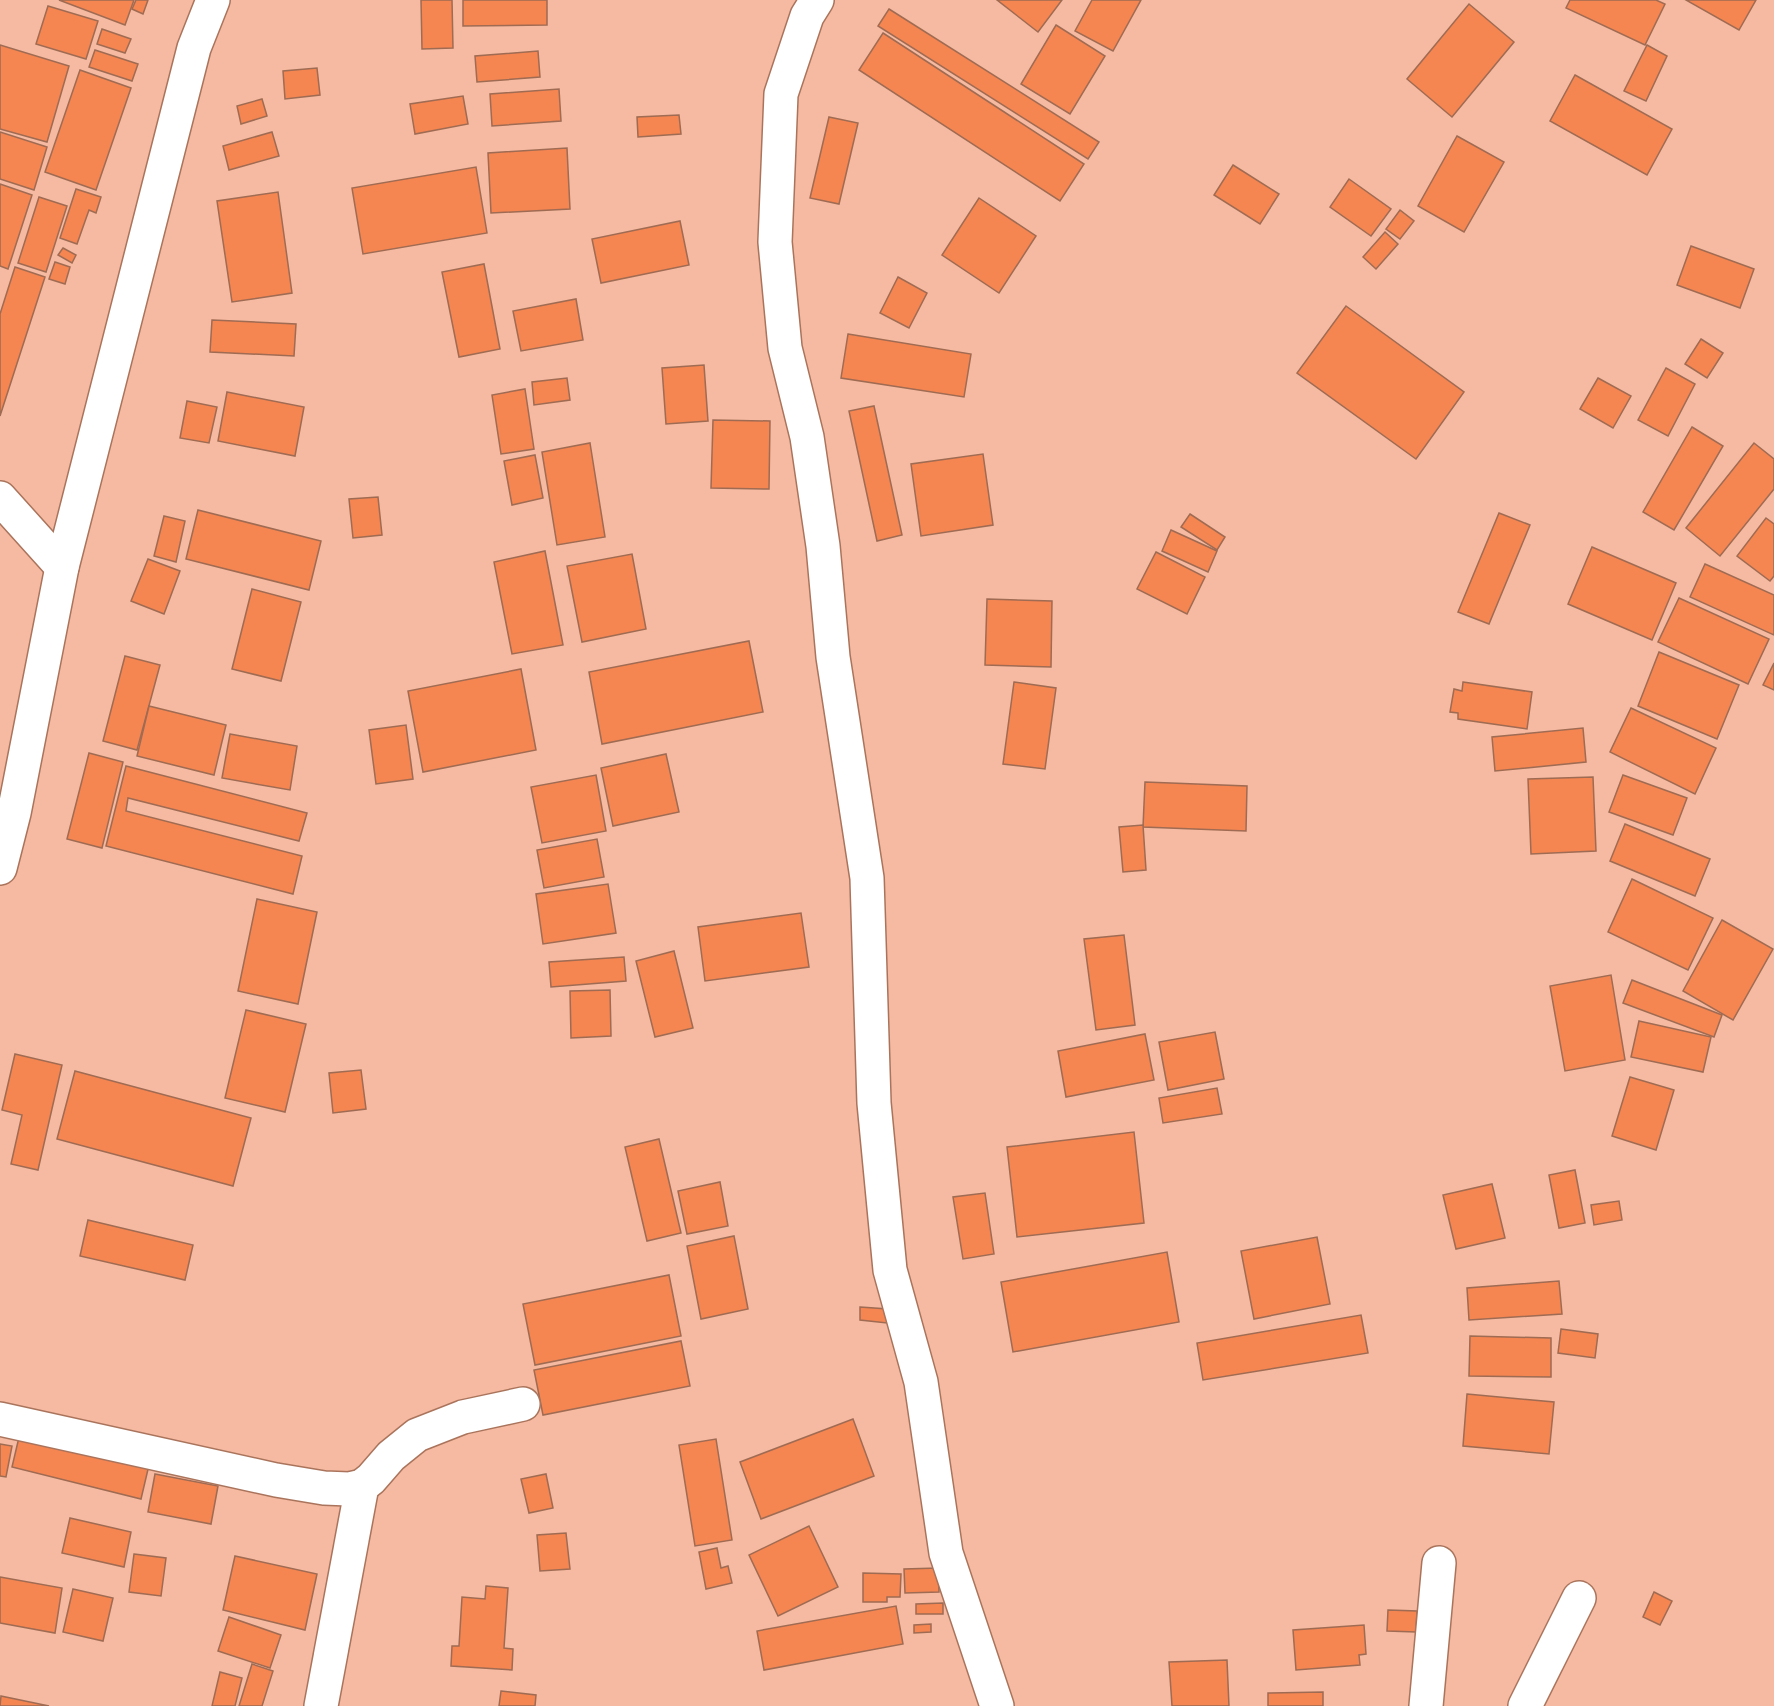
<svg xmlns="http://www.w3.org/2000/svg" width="1774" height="1706" viewBox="0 0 1774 1706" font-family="'Nunito Sans',sans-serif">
<rect width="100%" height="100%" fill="#f5baa1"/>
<!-- building -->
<g fill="#f58551" stroke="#9f6b53" stroke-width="1.5">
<polygon points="59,0 134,0 125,25"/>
<polygon points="136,0 148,0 143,14 132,9"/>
<polygon points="421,0 452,0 453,48 422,49"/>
<polygon points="463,0 547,0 547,25 463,26"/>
<polygon points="997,0 1062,0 1038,32"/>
<polygon points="1092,0 1141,0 1113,51 1075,31"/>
<polygon points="1570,0 1656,0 1665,4 1645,45 1566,8"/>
<polygon points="1686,0 1756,0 1739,30"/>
<polygon points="1469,4 1514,42 1452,117 1407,79"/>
<polygon points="48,6 98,21 86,59 36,44"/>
<polygon points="889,9 1099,142 1088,159 878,26"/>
<polygon points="1056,25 1105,56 1070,114 1021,84"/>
<polygon points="102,29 131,39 125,53 97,44"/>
<polygon points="883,33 1084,164 1060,201 859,70"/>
<polygon points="0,45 69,66 47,142 0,129"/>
<polygon points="1647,45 1667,56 1646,101 1624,91"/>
<polygon points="95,50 138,64 132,81 89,67"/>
<polygon points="538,51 540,77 477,82 475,56"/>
<polygon points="317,68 320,95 285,99 283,71"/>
<polygon points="80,70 131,88 96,190 45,172"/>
<polygon points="1575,75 1672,129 1647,175 1550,121"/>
<polygon points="559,89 561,121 492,126 490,94"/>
<polygon points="463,96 468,124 415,134 410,104"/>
<polygon points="262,99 267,116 241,124 237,106"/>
<polygon points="679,115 681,134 638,137 637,117"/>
<polygon points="829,117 858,123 839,204 810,198"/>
<polygon points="0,132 47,147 34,190 0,179"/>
<polygon points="272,132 279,156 229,170 223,146"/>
<polygon points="1457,136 1504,162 1464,232 1418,206"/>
<polygon points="567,148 570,209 491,213 488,153"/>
<polygon points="1233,165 1279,194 1260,224 1214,195"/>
<polygon points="476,167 487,233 363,254 352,188"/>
<polygon points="1349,179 1391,209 1371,236 1330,207"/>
<polygon points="0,184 32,195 8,269 0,266"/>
<polygon points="76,189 101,197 96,213 89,210 77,244 60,238"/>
<polygon points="278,192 292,293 232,302 217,201"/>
<polygon points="39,197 67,206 46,272 18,263"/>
<polygon points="979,198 1036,236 999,293 942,255"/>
<polygon points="1400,210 1414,221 1400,239 1386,229"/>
<polygon points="680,221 689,265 601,283 592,239"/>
<polygon points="1385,232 1398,244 1376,269 1363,257"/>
<polygon points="1691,246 1754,269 1740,308 1677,285"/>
<polygon points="63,248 76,255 72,263 58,255"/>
<polygon points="55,262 70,267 65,284 49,279"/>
<polygon points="484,264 500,349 459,357 442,272"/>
<polygon points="15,267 45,277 0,416 0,314"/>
<polygon points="898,277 927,293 909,328 880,313"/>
<polygon points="576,299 583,340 521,351 513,311"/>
<polygon points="1346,306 1464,392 1416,459 1297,373"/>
<polygon points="212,320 296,324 294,356 210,352"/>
<polygon points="848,334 971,354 964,397 841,378"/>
<polygon points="1701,339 1723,353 1707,378 1685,364"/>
<polygon points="704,365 708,421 666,424 662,368"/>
<polygon points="1666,368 1695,384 1668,436 1638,420"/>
<polygon points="567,378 570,400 534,405 532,382"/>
<polygon points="1598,378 1631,396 1613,428 1580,409"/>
<polygon points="525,389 534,449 501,454 492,395"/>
<polygon points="227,392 304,407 295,456 218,441"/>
<polygon points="187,401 217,407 209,443 180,438"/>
<polygon points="874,406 902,535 877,541 849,411"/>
<polygon points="713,420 770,421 769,489 711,488"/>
<polygon points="1692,427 1723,446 1674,530 1643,512"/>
<polygon points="590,443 605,537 557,545 542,452"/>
<polygon points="1754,443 1774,459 1774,489 1720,556 1686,528"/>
<polygon points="983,454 993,525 921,536 911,464"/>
<polygon points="535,455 543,498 512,505 504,461"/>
<polygon points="378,497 382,535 353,538 349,499"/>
<polygon points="198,510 321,541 309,590 186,559"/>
<polygon points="1499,513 1530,525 1489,624 1458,612"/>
<polygon points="1190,514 1225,537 1217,550 1181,527"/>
<polygon points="164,516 185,521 176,562 154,556"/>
<polygon points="1766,518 1774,524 1774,576 1770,581 1737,556"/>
<polygon points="1171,530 1217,551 1208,572 1162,551"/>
<polygon points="1592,547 1676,583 1652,640 1568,604"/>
<polygon points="545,551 563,645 512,654 494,562"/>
<polygon points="1156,552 1205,577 1187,614 1137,589"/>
<polygon points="632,554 646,629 582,642 567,566"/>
<polygon points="148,559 180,571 164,614 131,601"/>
<polygon points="1705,564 1774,595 1774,635 1690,597"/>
<polygon points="252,589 301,602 281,681 232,669"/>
<polygon points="1679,598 1769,639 1748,684 1658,642"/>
<polygon points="987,599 1052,601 1051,667 985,665"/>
<polygon points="749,641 763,712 602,744 589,672"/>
<polygon points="1659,652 1739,685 1717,739 1638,706"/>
<polygon points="125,656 160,665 137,750 103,741"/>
<polygon points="1774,663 1774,690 1763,685"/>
<polygon points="521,669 536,750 423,772 408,691"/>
<polygon points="1014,682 1056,688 1045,769 1003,764"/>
<polygon points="1463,682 1532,692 1527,729 1458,719 1458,713 1450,712 1454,689 1462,691"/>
<polygon points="149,706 226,725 214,775 137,756"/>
<polygon points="1631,708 1716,748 1695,794 1610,752"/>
<polygon points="406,725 413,779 376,784 369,730"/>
<polygon points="1583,728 1586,762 1495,771 1492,737"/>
<polygon points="230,734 297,746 290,790 222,778"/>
<polygon points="89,753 123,762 102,848 67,839"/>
<polygon points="666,754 679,812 613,826 601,768"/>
<polygon points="126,766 307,813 299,841 128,798 126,811 302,856 293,894 106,846"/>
<polygon points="596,775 606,831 542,843 531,787"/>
<polygon points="1623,775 1687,798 1673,835 1609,812"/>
<polygon points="1593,777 1596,851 1531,854 1528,779"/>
<polygon points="1145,782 1247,786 1246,831 1143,827"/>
<polygon points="1625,824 1710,859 1695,896 1610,861"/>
<polygon points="1143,825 1146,870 1123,872 1119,827"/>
<polygon points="597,839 604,877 544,888 537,850"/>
<polygon points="1632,879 1713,918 1688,970 1608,932"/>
<polygon points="608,884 616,933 543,944 536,894"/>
<polygon points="257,899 317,912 298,1004 238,991"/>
<polygon points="801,913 809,967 705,981 698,927"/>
<polygon points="1722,920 1773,949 1733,1020 1683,991"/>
<polygon points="1124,935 1135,1025 1096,1030 1084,939"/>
<polygon points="674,951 693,1028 655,1037 636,961"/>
<polygon points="624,957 626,981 551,987 549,962"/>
<polygon points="1611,975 1625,1060 1565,1071 1550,986"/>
<polygon points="1632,980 1722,1015 1714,1037 1623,1003"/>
<polygon points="610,990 611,1036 571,1038 570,991"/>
<polygon points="246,1010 306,1024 285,1112 225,1098"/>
<polygon points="1639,1021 1711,1037 1703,1072 1631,1057"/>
<polygon points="1215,1032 1224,1079 1168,1090 1159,1042"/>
<polygon points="1145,1034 1154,1080 1066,1097 1058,1051"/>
<polygon points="15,1054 62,1065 38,1170 11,1164 22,1115 2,1110"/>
<polygon points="361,1070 366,1109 333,1113 329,1073"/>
<polygon points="75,1071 251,1118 233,1186 57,1139"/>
<polygon points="1630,1077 1674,1090 1656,1150 1612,1136"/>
<polygon points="1217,1088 1222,1114 1163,1123 1159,1098"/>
<polygon points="1134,1132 1144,1223 1017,1237 1007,1147"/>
<polygon points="659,1139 681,1233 647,1241 625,1147"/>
<polygon points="1575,1170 1585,1223 1559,1228 1549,1175"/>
<polygon points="720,1182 728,1226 687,1234 678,1191"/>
<polygon points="1492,1184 1505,1238 1456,1249 1443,1195"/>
<polygon points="985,1193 994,1254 963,1259 953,1197"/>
<polygon points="1619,1201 1622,1220 1594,1225 1591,1205"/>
<polygon points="88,1220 193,1245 185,1280 80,1256"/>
<polygon points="734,1236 748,1309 701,1319 687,1246"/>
<polygon points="1317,1237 1330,1304 1254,1319 1241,1251"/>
<polygon points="1167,1252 1179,1322 1013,1352 1001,1282"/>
<polygon points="669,1275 681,1336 535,1365 523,1304"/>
<polygon points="1559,1281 1562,1314 1469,1320 1467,1288"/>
<polygon points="860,1307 888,1309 887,1323 860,1320"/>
<polygon points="1361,1315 1368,1353 1203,1380 1197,1343"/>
<polygon points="1561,1329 1598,1334 1595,1358 1558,1353"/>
<polygon points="1470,1336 1551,1338 1551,1377 1469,1376"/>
<polygon points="681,1341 690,1386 543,1415 534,1370"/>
<polygon points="1467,1394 1554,1402 1549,1454 1463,1446"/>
<polygon points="853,1419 874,1476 761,1519 740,1462"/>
<polygon points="20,1433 149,1465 141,1499 12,1467"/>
<polygon points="716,1439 732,1540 695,1546 679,1445"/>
<polygon points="0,1444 12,1446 6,1477 0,1476"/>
<polygon points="155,1474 218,1486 211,1524 148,1512"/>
<polygon points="546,1474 553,1508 529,1513 521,1479"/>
<polygon points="70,1518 131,1532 124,1567 62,1553"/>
<polygon points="809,1526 838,1587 778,1616 749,1555"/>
<polygon points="566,1533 570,1569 540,1571 537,1535"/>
<polygon points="717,1548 721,1568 728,1566 732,1583 706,1589 699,1552"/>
<polygon points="134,1554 166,1558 161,1596 129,1592"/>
<polygon points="235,1556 317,1574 305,1630 223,1610"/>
<polygon points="938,1568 939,1592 905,1593 904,1569"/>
<polygon points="863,1573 901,1574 900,1597 887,1597 887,1602 863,1602"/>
<polygon points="0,1577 62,1588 55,1633 0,1623"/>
<polygon points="486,1586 508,1588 504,1648 513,1649 512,1670 451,1666 452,1646 459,1646 462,1597 485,1599"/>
<polygon points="73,1589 113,1598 103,1641 63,1632"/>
<polygon points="1654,1592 1672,1601 1660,1625 1643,1617"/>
<polygon points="943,1603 943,1614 916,1614 916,1604"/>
<polygon points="896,1606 903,1644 764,1670 757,1631"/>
<polygon points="1388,1610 1417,1611 1416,1632 1387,1631"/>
<polygon points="229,1617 281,1635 270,1668 218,1651"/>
<polygon points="931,1624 931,1632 914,1633 914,1625"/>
<polygon points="1364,1625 1366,1654 1359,1655 1360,1665 1296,1670 1293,1630"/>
<polygon points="1227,1660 1229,1706 1172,1706 1169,1662"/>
<polygon points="252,1664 273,1671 262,1706 239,1706"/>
<polygon points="220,1672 242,1678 235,1706 212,1706"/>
<polygon points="501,1691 536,1695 535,1706 499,1706"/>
<polygon points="1323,1692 1323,1706 1268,1706 1268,1693"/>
<polygon points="1,1696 49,1706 0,1706"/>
</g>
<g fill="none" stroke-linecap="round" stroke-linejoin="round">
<!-- minor casing -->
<g stroke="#aa745c" stroke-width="36">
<g id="minor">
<polyline points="817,0 807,16 781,94 775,242 785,348 807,437 823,546 833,657 867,878 874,1103 890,1270 921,1382 946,1553 997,1706"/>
<polyline points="0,498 62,567"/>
<polyline points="0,868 14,813 62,567 194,48 213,0"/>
<polyline points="0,1419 276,1480 324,1488 349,1489 362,1486 371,1479 391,1456 417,1435 463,1417 523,1404"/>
<polyline points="321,1706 362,1486"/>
<polyline points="1426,1706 1439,1563"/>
<polyline points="1525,1706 1579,1598"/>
</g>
</g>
<!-- minor -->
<use href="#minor" stroke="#fff" stroke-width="33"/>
</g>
</svg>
